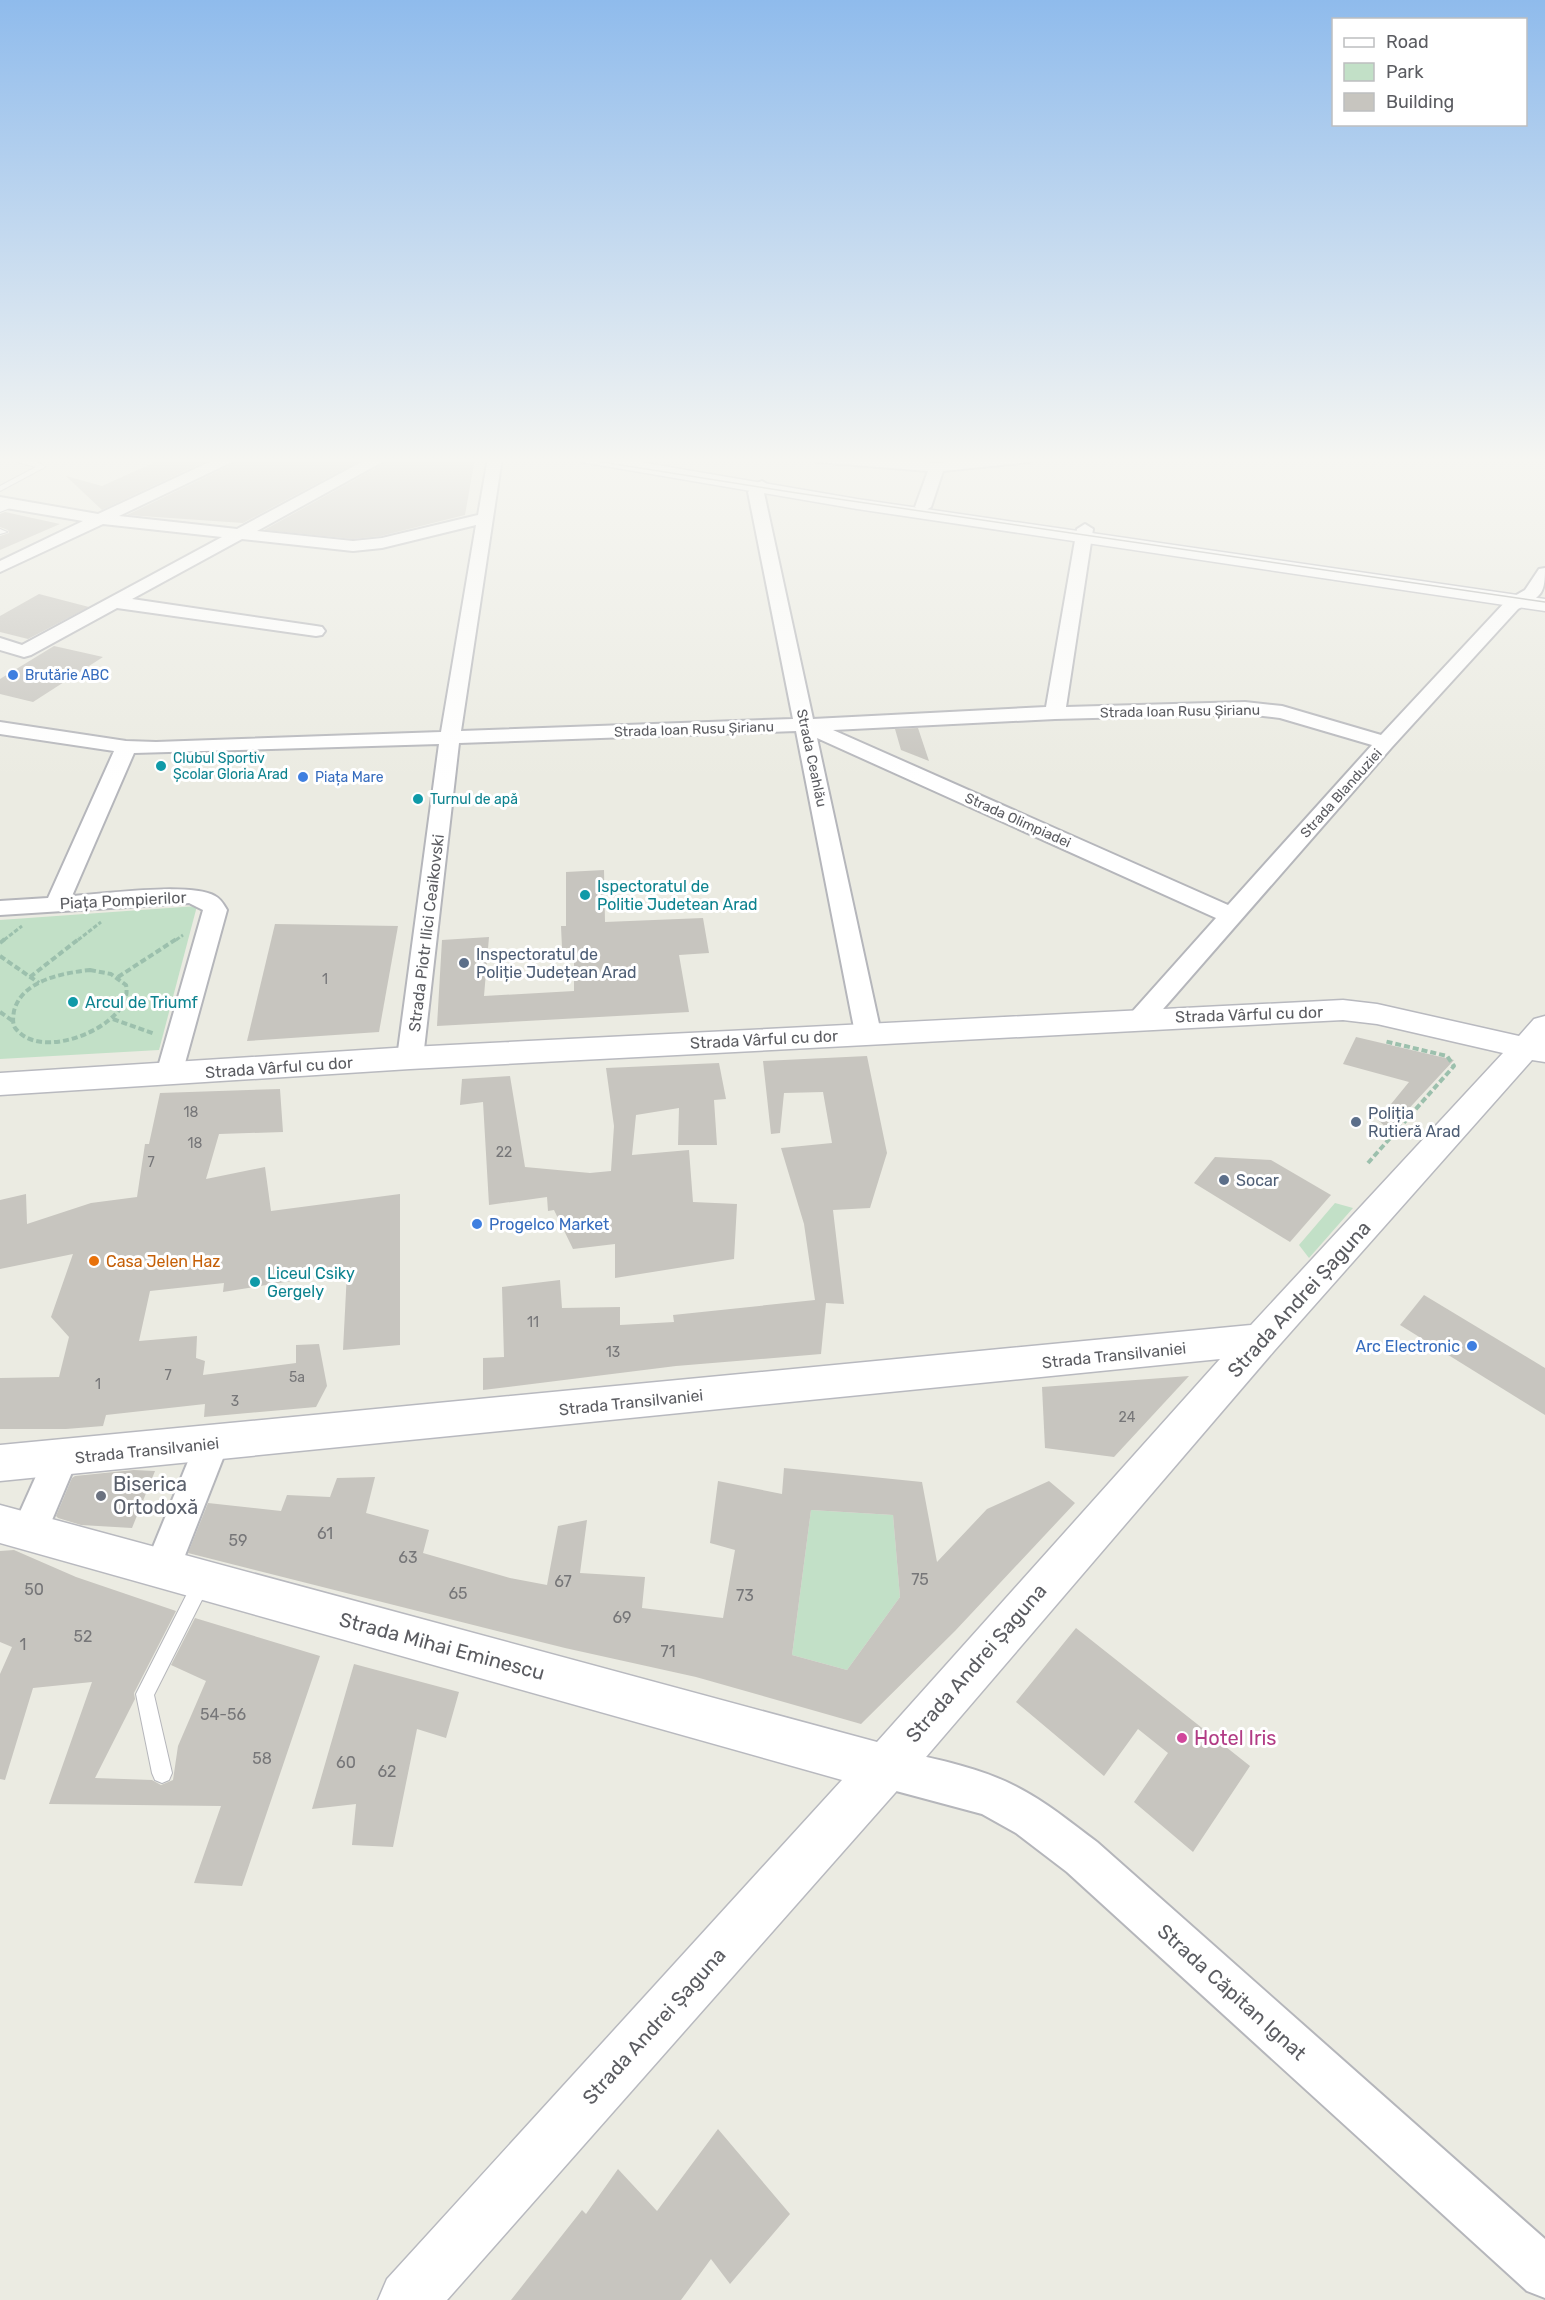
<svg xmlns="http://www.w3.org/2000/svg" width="1545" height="2300" viewBox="0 0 1545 2300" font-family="Rubik,sans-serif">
<rect width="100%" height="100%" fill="#ebebe2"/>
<!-- green -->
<g fill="#c2e0c7">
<polygon points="197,906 159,1050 0,1059 0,920"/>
<polygon points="1335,1203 1353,1208 1309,1258 1299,1245"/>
<polygon points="811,1510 893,1515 900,1597 847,1670 792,1655"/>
</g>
<!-- building -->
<g fill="#c7c5bf" fill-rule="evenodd">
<polygon points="164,458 192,458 206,461 102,510 66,476 102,486"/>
<polygon points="238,458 365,458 243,523 127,515 235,463"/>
<polygon points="388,458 475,458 465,515 381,536 353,539 264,530 385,463"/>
<polygon points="5,512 60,524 0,550 0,536 9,533 8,530 0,527 0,514"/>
<polygon points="39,594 89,607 28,639 0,632 0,616"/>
<polygon points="54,646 103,657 33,702 0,694 0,679"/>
<polygon points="918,728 929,761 901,750 895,729"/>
<polygon points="604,870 605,922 703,918 709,953 679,955 689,1012 437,1026 442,940 489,937 484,996 574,991 574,948 562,948 561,926 566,926 566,872"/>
<polygon points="275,924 398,926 379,1032 247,1041"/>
<polygon points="1356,1037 1454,1060 1389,1130 1378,1120 1409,1082 1343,1064"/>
<polygon points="867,1056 887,1153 870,1208 833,1210 844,1304 826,1303 821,1354 676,1366 483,1390 483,1358 504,1357 502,1287 560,1280 562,1308 620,1307 620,1325 674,1322 673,1315 815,1300 804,1224 781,1148 832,1143 823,1092 784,1093 780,1133 771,1134 763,1061"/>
<polygon points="719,1063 726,1099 714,1100 717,1145 678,1145 679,1108 636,1115 632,1155 689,1150 693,1202 737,1204 734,1259 615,1278 615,1244 573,1249 554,1210 548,1211 547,1197 489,1205 483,1102 460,1105 462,1079 510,1076 525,1167 590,1173 611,1171 614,1126 606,1068"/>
<polygon points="280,1089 283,1132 219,1134 206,1179 265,1167 271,1211 400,1194 400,1345 343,1350 347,1272 223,1292 224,1283 150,1291 139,1341 197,1336 196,1358 205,1361 203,1375 296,1363 296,1345 319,1344 327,1386 316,1407 204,1417 205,1404 106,1415 103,1426 66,1429 0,1429 0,1378 59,1377 69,1337 51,1317 73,1254 0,1269 0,1200 26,1194 27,1224 91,1203 137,1197 145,1144 149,1144 160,1093"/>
<polygon points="1215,1157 1271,1160 1331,1195 1290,1242 1194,1183"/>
<polygon points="1424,1295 1545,1368 1545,1415 1400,1325"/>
<polygon points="1189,1376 1114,1457 1045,1448 1042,1387"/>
<path d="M784 1468 922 1482 937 1562 987 1509 1049 1481 1075 1503 955 1631 861 1724 696 1677 565 1648 188 1553 208 1503 281 1511 287 1495 330 1497 337 1478 375 1477 366 1513 429 1530 423 1553 510 1578 547 1585 558 1526 587 1520 580 1573 645 1577 642 1608 723 1618 735 1550 710 1543 718 1481 782 1494ZM811 1510 893 1515 900 1597 847 1670 792 1655Z"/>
<polygon points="134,1470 155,1471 132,1528 81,1525 58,1518 56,1516 72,1478 75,1476"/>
<polygon points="14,1550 76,1577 176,1611 134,1693 135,1699 95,1778 152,1780 161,1785 173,1780 178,1746 206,1681 171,1665 195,1618 320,1656 242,1886 194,1883 221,1806 49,1804 92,1682 33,1688 5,1780 0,1779 0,1674 12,1647 0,1642 0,1551"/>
<polygon points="1076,1628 1250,1766 1193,1852 1134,1802 1168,1753 1138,1729 1104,1776 1016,1702"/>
<polygon points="354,1664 459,1692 446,1738 417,1729 393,1847 352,1845 356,1804 312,1809"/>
<polygon points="718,2129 790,2214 730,2284 711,2259 681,2300 511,2300 582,2210 586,2214 618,2169 657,2211"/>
</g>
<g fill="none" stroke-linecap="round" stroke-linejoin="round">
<!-- lane casing -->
<g stroke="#b5b6bb" stroke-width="2">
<g id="lane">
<polygon points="2,458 36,461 45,467 0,491 0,486 36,467"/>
<polygon points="12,502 16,504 15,506 0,512 0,507"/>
<polygon points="0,529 7,532 0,534"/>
<polygon points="202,1574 208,1576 211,1582 154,1695 172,1773 169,1780 162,1783 155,1780 152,1773 136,1694 196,1576"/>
</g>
</g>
<!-- street casing -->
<g stroke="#b5b6bb" stroke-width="4">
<g id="street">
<path d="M218 458H236L234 461 119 516 237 529 369 458H386L384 461 257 531 353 541 382 538 478 515 488 458H502L461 731 793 719 748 492 757 483 762 481 770 486 764 493 813 719 1046 707 1077 529 1085 524 1093 529 1066 707 1245 702 1282 706 1381 735 1506 601 1525 590 1539 569 1545 568C1545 595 1541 596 1518 609L1392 747 1150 1024 1141 1027 1132 1024 1128 1018 1132 1012 1216 918 817 738 881 1033 877 1039 868 1042 859 1039 855 1033 796 731 459 743 423 1058 419 1064 410 1067 401 1064 397 1058 439 744 134 753 72 896C104 894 191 882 215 896 221 899 224 905 227 910L182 1074 179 1081 169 1083 159 1081 156 1074 203 910 189 903 0 915V901L48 898 114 751 0 734V722L126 741 156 742 441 732 476 525 382 548 353 551 242 539 132 599 316 626 322 627 325 631 322 635 316 636 117 608 31 655 24 657 0 650V638L22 645 222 537 103 524 0 572V561L83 521 0 507V497L98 514ZM1245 714 1280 718 1372 745 1228 905 833 730 1055 719Z"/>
<polygon points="810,458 873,458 937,463 987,458 1037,458 1030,462 943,471 931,507 923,512 915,507 928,471 817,462"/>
<polygon points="212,1428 224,1432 229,1443 175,1581 162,1586 149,1581 144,1569 200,1432"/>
<polygon points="61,1443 73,1447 78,1458 42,1544 29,1549 16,1544 11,1532 49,1447"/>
<path d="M885 1748C929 1758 973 1765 1013 1785 1044 1800 1070 1822 1097 1842L1545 2239V2298L1527 2291 1067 1872 1016 1833 982 1814 885 1788 871 1782 865 1768 871 1754Z"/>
</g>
</g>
<!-- secondary casing -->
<g stroke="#b8b9bf" stroke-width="3">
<g id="secondary">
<polygon points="578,458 616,458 857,499 1545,599 1545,611 857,509 587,463 581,462"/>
<polygon points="1343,1000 1377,1004 1519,1036 1534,1019 1545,1016 1545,1062 1532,1060 1274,1351 902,1785 447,2300 378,2300 387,2279 842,1780 0,1543 0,1505 877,1742 1220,1359 0,1481 0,1445 1251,1325 1503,1053 1377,1024 1343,1020 410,1069 0,1095 0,1073 410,1047"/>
</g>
</g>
<!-- path-far1 -->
<g stroke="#9cc0ad" stroke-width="3" stroke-dasharray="4.5 2" stroke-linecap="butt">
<polyline points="4,940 22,926"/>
<polyline points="78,940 101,922"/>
<polyline points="176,940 183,935"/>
</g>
<!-- path -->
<g stroke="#9cc0ad" stroke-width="4" stroke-dasharray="6 3" stroke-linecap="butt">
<polyline points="0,943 6,938"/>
<polyline points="0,956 39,983"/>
<path d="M90 970 111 974 126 985C129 1000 120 1011 109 1020 88 1038 37 1055 16 1029 12 1025 13 1017 14 1011 22 980 63 973 90 970Z"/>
<polyline points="30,977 80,938"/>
<polyline points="118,977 178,938"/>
<polyline points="0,1012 14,1022"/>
<polyline points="113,1019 155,1034"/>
<polyline points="1368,1163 1454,1066 1447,1056 1384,1041"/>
</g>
<!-- lane -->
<use href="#lane" fill="#fff" fill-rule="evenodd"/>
<!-- street -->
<use href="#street" fill="#fff" fill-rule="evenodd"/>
<!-- secondary -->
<use href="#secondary" fill="#fff" fill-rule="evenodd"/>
<!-- tram -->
<polyline stroke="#b2b3b3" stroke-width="1.5" points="577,458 797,493 1545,602"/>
</g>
<!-- sky -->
<linearGradient id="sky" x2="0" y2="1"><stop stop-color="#8fbbec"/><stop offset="0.59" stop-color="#f6f6f2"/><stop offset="1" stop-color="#f6f6f2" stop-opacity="0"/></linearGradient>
<rect width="1545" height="780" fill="url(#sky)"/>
<!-- markers -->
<g fill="#3f7fe0" stroke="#fff" stroke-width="2">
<circle cx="13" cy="675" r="6"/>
<circle cx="303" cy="777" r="6"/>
<circle cx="477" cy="1224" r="6"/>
<circle cx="1472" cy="1346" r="6"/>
</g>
<g fill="#0f9aa8" stroke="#fff" stroke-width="2">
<circle cx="161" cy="766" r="6"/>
<circle cx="418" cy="799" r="6"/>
<circle cx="585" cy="895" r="6"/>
<circle cx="73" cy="1002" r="6"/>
<circle cx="255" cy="1282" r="6"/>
</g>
<g fill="#5c6f8a" stroke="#fff" stroke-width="2">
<circle cx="464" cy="963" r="6"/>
<circle cx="1356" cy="1122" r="6"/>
<circle cx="1224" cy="1180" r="6"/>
</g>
<circle fill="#e8710a" stroke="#fff" stroke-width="2" cx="94" cy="1261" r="6"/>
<circle fill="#6b7280" stroke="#fff" stroke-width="2" cx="101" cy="1496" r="6"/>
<circle fill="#d1479c" stroke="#fff" stroke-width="2" cx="1182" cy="1738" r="6"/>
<g text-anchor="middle" stroke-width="6" stroke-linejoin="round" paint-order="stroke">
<!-- far-shop labels -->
<g font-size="14" fill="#366cbe" stroke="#fff" text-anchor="start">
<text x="25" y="680">Brutărie ABC</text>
<text x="315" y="782">Piața Mare</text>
</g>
<!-- far-street labels -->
<g font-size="14" fill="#5b5c61" stroke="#fff">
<text transform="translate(1180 711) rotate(-1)" y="5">Strada Ioan Rusu Șirianu</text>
<text transform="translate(694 729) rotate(-2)" y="5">Strada Ioan Rusu Șirianu</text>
<text transform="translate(812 758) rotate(78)" y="5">Strada Ceahlău</text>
<text transform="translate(1341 793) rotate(-48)" y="5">Strada Blanduziei</text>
<text transform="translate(1018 820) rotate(24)" y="5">Strada Olimpiadei</text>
</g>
<!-- far-culture labels -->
<g font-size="14" fill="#0d838f" stroke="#fff" text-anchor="start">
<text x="173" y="763">Clubul Sportiv<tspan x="173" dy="16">Școlar Gloria Arad</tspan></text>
<text x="430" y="804">Turnul de apă</text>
</g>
<!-- number labels -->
<g font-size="14" fill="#767678">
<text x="325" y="984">1</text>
<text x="191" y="1117">18</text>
<text x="195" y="1148">18</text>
<text x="504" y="1157">22</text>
<text x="151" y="1167">7</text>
<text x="533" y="1327">11</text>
<text x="613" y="1357">13</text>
<text x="168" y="1380">7</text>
<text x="297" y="1382">5a</text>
<text x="98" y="1389">1</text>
<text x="235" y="1406">3</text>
<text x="1127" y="1422">24</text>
</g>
<!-- culture labels -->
<g font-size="16" fill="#0d838f" stroke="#fff" text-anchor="start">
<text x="597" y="892">Ispectoratul de<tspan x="597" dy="18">Politie Judetean Arad</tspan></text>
<text x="85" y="1008">Arcul de Triumf</text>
<text x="267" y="1279">Liceul Csiky<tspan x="267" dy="18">Gergely</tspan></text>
</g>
<!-- street labels -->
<g font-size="16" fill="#5b5c61" stroke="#fff">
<text transform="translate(123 900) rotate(-3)" y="6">Piața Pompierilor</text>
<text transform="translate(426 933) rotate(-83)" y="6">Strada Piotr Ilici Ceaikovski</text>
<text transform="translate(1249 1014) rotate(-2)" y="6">Strada Vârful cu dor</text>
<text transform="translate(764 1039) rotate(-3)" y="6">Strada Vârful cu dor</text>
<text transform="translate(279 1067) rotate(-4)" y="6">Strada Vârful cu dor</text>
<text transform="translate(1114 1355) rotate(-6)" y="6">Strada Transilvaniei</text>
<text transform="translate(631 1402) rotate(-6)" y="6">Strada Transilvaniei</text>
<text transform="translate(147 1450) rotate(-6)" y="6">Strada Transilvaniei</text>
</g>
<!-- service labels -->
<g font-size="16" fill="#4e5e75" stroke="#fff" text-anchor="start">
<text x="476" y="960">Inspectoratul de<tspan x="476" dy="18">Poliție Județean Arad</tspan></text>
<text x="1368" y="1119">Poliția<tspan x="1368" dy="18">Rutieră Arad</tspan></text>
<text x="1236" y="1186">Socar</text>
</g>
<!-- shop labels -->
<g font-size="16" fill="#366cbe" stroke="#fff" text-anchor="start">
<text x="489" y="1230">Progelco Market</text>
<text x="1460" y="1352" text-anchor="end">Arc Electronic</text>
</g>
<!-- food labels -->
<g font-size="16" fill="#c56008" stroke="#fff" text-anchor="start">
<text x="106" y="1267">Casa Jelen Haz</text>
</g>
<!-- near-number labels -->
<g font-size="16" fill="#767678">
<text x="325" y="1539">61</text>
<text x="238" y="1546">59</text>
<text x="408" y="1563">63</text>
<text x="920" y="1585">75</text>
<text x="563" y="1587">67</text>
<text x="34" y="1595">50</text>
<text x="458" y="1599">65</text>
<text x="745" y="1601">73</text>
<text x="622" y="1623">69</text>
<text x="83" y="1642">52</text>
<text x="23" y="1650">1</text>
<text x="668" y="1657">71</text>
<text x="223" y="1720">54-56</text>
<text x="262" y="1764">58</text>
<text x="346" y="1768">60</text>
<text x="387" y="1777">62</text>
</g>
<!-- near-street labels -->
<g font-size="20" fill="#5b5c61" stroke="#fff">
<text transform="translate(1299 1299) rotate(-48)" y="7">Strada Andrei Șaguna</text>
<text transform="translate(442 1646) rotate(15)" y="7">Strada Mihai Eminescu</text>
<text transform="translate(976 1663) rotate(-49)" y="7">Strada Andrei Șaguna</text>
<text transform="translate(1232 1992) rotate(42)" y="7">Strada Căpitan Ignat</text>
<text transform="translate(654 2026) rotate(-48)" y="7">Strada Andrei Șaguna</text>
</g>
<!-- near-worship labels -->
<g font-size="20" fill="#5b616d" stroke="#fff" text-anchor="start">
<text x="113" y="1491">Biserica<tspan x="113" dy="23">Ortodoxă</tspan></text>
</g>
<!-- near-hotel labels -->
<g font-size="20" fill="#b23c85" stroke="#fff" text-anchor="start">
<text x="1194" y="1745">Hotel Iris</text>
</g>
</g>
<!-- legend -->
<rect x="1332" y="18" width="195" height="108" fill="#ffffff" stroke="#bdbec0" stroke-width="1.5"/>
<rect x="1344" y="38" width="30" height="9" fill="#ffffff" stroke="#bdbec0" stroke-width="1.5"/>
<text x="1386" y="48" font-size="18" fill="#5b5c61">Road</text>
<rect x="1344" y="63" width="30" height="18" fill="#c2e0c7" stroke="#bdbec0" stroke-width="1.5"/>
<text x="1386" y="78" font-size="18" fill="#5b5c61">Park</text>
<rect x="1344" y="93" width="30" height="18" fill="#c7c5bf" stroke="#bdbec0" stroke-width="1.5"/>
<text x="1386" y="108" font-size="18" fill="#5b5c61">Building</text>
</svg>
